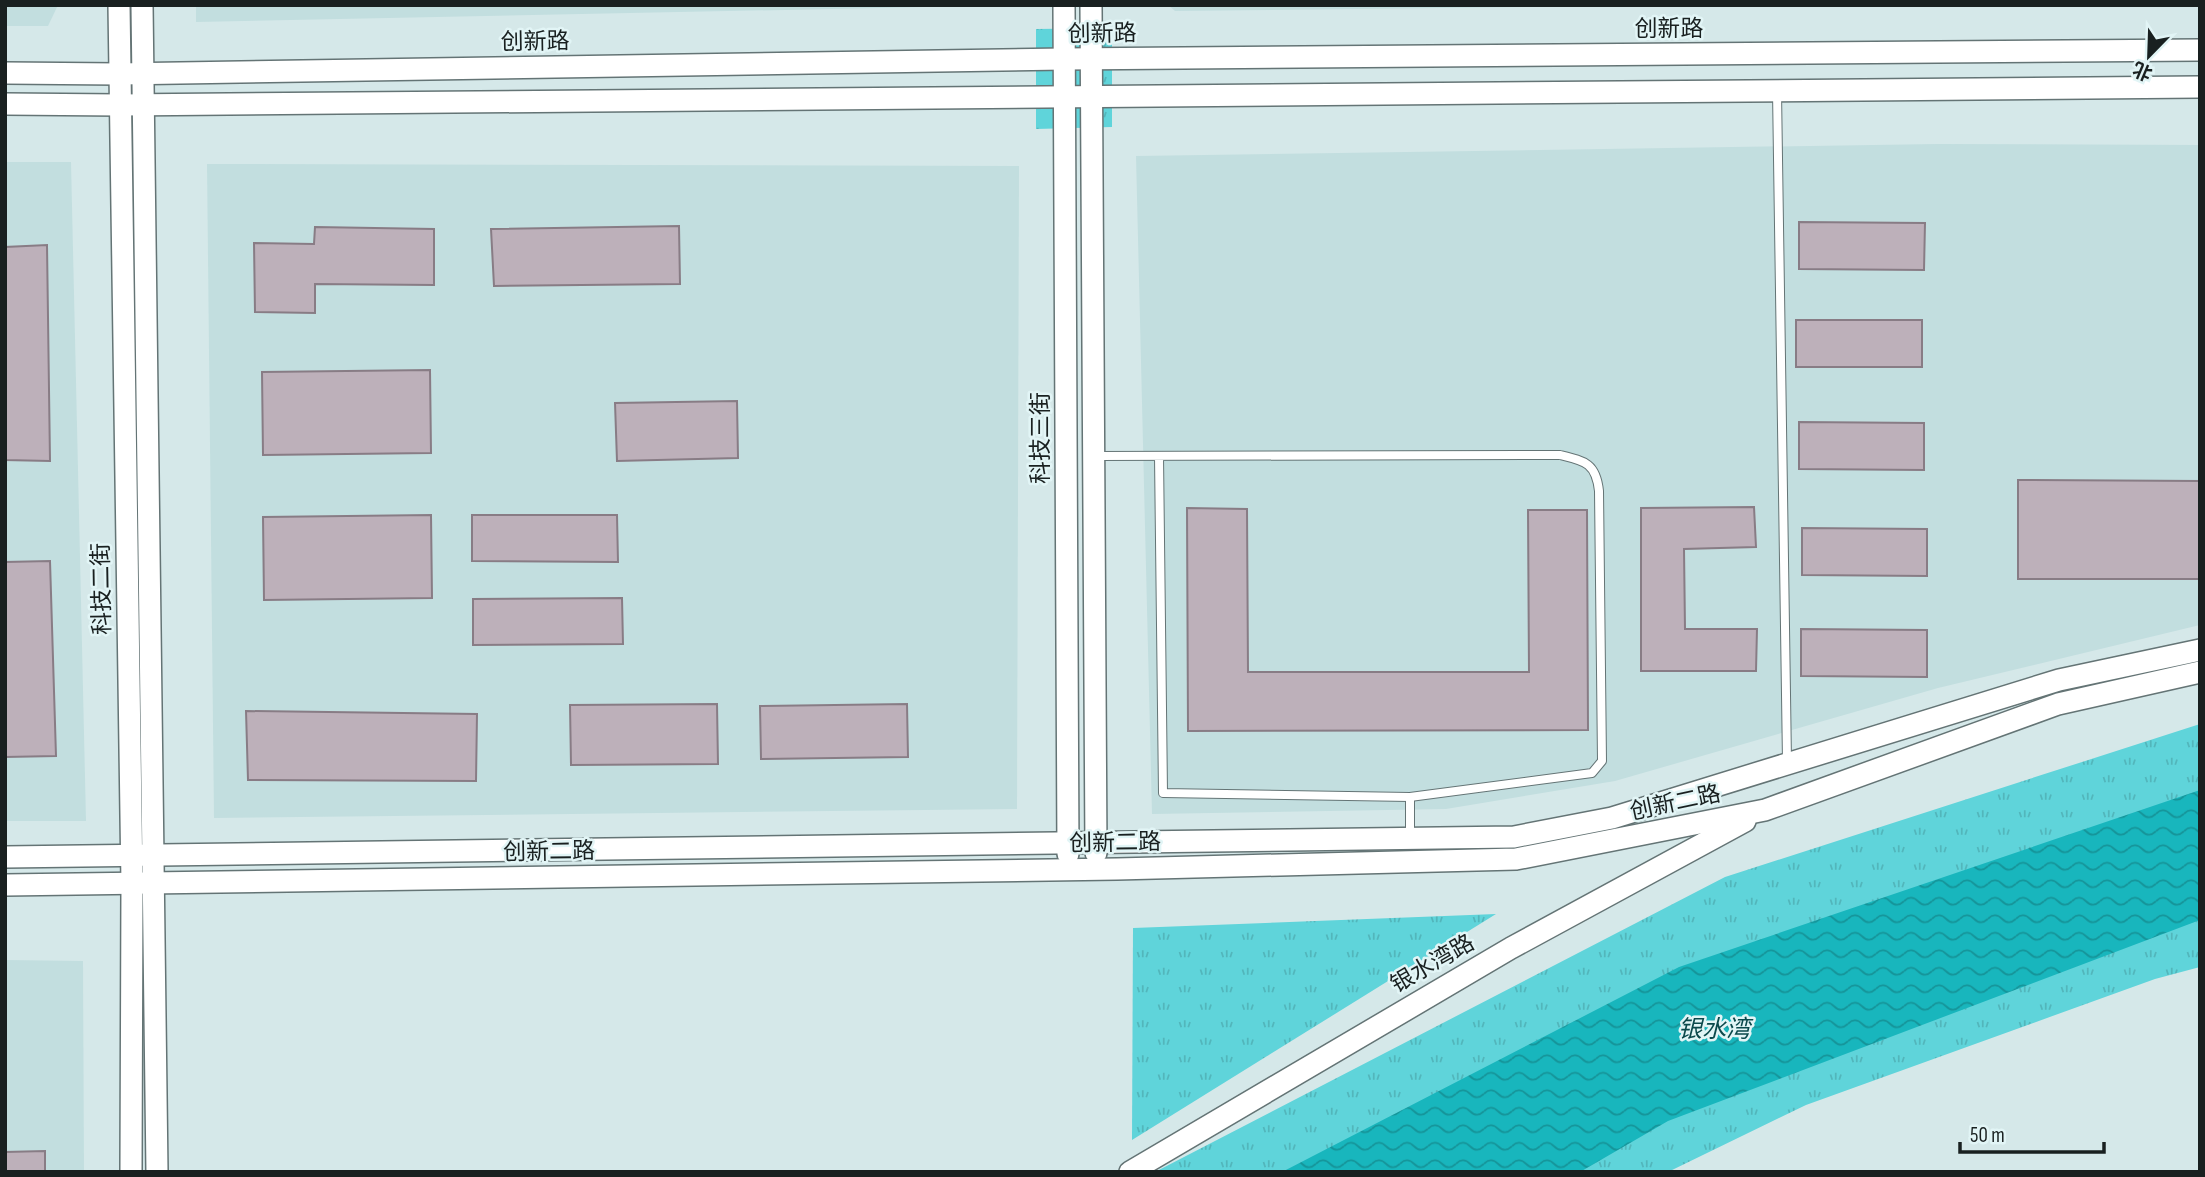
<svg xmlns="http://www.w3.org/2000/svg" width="2205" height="1177" viewBox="0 0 2205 1177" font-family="'Sofia Sans Condensed','Noto Sans SC',sans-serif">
<defs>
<pattern id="park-tufts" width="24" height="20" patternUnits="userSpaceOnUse" patternTransform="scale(1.75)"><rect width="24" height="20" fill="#5fd4da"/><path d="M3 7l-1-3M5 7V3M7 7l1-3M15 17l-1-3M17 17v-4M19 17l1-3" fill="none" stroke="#52b6bb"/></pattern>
<pattern id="water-waves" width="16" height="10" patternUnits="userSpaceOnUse" patternTransform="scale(1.75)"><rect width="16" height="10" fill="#18b6bd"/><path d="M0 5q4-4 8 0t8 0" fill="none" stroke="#159499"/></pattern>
</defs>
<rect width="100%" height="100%" fill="#d5e8e9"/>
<!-- built -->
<g fill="#c2dedf">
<polygon points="5,5 58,5 48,26 5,26"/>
<polygon points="196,5 1024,5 196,22"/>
<polygon points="1168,5 1695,5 1175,11"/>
<polygon points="1937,144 2200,145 2200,625 1938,688 1615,781 1446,809 1152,814 1136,156"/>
<polygon points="5,162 71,162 86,821 5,821"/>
<polygon points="207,164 1019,166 1017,809 214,818"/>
<polygon points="5,960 83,961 84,1172 5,1172"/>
</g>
<!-- park -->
<g fill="url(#park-tufts)">
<polygon points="1112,28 1112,127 1036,129 1036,29"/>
<polygon points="2200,724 2200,967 2155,979 1806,1105 1668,1172 1155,1172 1725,877"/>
<polygon points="1496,914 1132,1140 1133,928"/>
</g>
<!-- water -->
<polygon fill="url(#water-waves)" points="2200,790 2200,920 1668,1121 1580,1172 1282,1172 1679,967"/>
<!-- building -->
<g fill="#bdb0ba" stroke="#887c85" stroke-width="2">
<polygon points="1799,222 1925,223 1924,270 1799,269"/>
<polygon points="679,226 680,284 494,286 491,229"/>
<polygon points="315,227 434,229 434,285 315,284 315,313 255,312 254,243 314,244"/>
<polygon points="47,245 50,461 5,460 5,247"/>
<rect x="1796" y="320" width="126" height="47"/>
<polygon points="430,370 431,453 263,455 262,372"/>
<polygon points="737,401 738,458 617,461 615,403"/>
<polygon points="1799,422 1924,423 1924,470 1799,469"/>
<polygon points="2018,480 2200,481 2200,579 2018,579"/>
<polygon points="1754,507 1756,547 1684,549 1685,629 1757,629 1756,671 1641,671 1641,508"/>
<polygon points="1187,508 1247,509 1248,672 1529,672 1528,510 1587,510 1588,730 1188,731"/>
<polygon points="431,515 432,598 264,600 263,517"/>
<polygon points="472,515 617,515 618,562 472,561"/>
<polygon points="1802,528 1927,529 1927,576 1802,575"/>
<polygon points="50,561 56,756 5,757 5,562"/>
<polygon points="622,598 623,644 473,645 473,599"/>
<polygon points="1801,629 1927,630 1927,677 1801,676"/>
<polygon points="717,704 718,764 571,765 570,705"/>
<polygon points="907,704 908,757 761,759 760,706"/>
<polygon points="246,711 477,714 476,781 248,780"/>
<polygon points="45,1151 45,1172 5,1172 5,1152"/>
</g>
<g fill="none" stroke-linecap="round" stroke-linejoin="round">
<!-- lane casing -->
<g stroke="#647475" stroke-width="10">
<g id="lane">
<polyline points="1777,91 1787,761"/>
<path d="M1096 456 1560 455C1585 461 1596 463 1599 491L1602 761 1592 773 1410 797 1163 793 1159 456"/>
<polyline points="1410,797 1410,836"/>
</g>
</g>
<!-- secondary casing -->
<g stroke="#647475" stroke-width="24">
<g id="secondary">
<polyline points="119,5 132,883 131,1172"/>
<polyline points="142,5 157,1172"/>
<polyline points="1064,5 1068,854"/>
<polyline points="1091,5 1096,853"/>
<polyline points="5,73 119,74 1064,59 2200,50"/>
<polyline points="5,104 120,105 2200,87"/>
<polyline points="5,857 1514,837 1612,818 2059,680 2200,650"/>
<polyline points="5,885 1117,869 1516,859 1765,810 2058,704 2200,672"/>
<polyline points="1130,1172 1511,948 1745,821"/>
</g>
</g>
<!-- lane -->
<use href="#lane" stroke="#fff" stroke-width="8"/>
<!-- secondary -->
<use href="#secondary" stroke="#fff" stroke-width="21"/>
</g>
<g text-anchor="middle" stroke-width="5" stroke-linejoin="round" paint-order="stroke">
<!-- street labels -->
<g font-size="23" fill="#192020" stroke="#e2f5f6">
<text x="1669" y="36">创新路</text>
<text transform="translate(1102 33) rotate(-1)" y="8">创新路</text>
<text transform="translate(535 41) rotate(-1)" y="8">创新路</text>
<text transform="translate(1040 438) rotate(-90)" y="8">科技三街</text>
<text transform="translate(101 589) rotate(-91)" y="8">科技二街</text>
<text transform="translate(1675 802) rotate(-12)" y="8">创新二路</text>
<text transform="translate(1115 842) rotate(-1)" y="8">创新二路</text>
<text transform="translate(549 851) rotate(-1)" y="8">创新二路</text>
<text transform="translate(1432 963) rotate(-30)" y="8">银水湾路</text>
</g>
<!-- water labels -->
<g font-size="24" font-style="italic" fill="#0b494c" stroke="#e2f5f6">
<text x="1714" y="1037">银水湾</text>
</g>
</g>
<!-- border -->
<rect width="2205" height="1177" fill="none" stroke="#192020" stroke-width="14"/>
<!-- north arrow -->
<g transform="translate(2149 56) rotate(203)" stroke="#e2f5f6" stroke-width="5" paint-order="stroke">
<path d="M0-5L12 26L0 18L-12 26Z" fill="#192020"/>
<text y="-10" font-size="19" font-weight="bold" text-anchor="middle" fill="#192020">北</text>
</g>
<!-- scale -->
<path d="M1960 1142v10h144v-10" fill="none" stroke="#192020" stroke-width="3.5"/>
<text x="1970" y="1142" font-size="21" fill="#192020" stroke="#e2f5f6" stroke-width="5" paint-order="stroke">50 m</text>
</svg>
